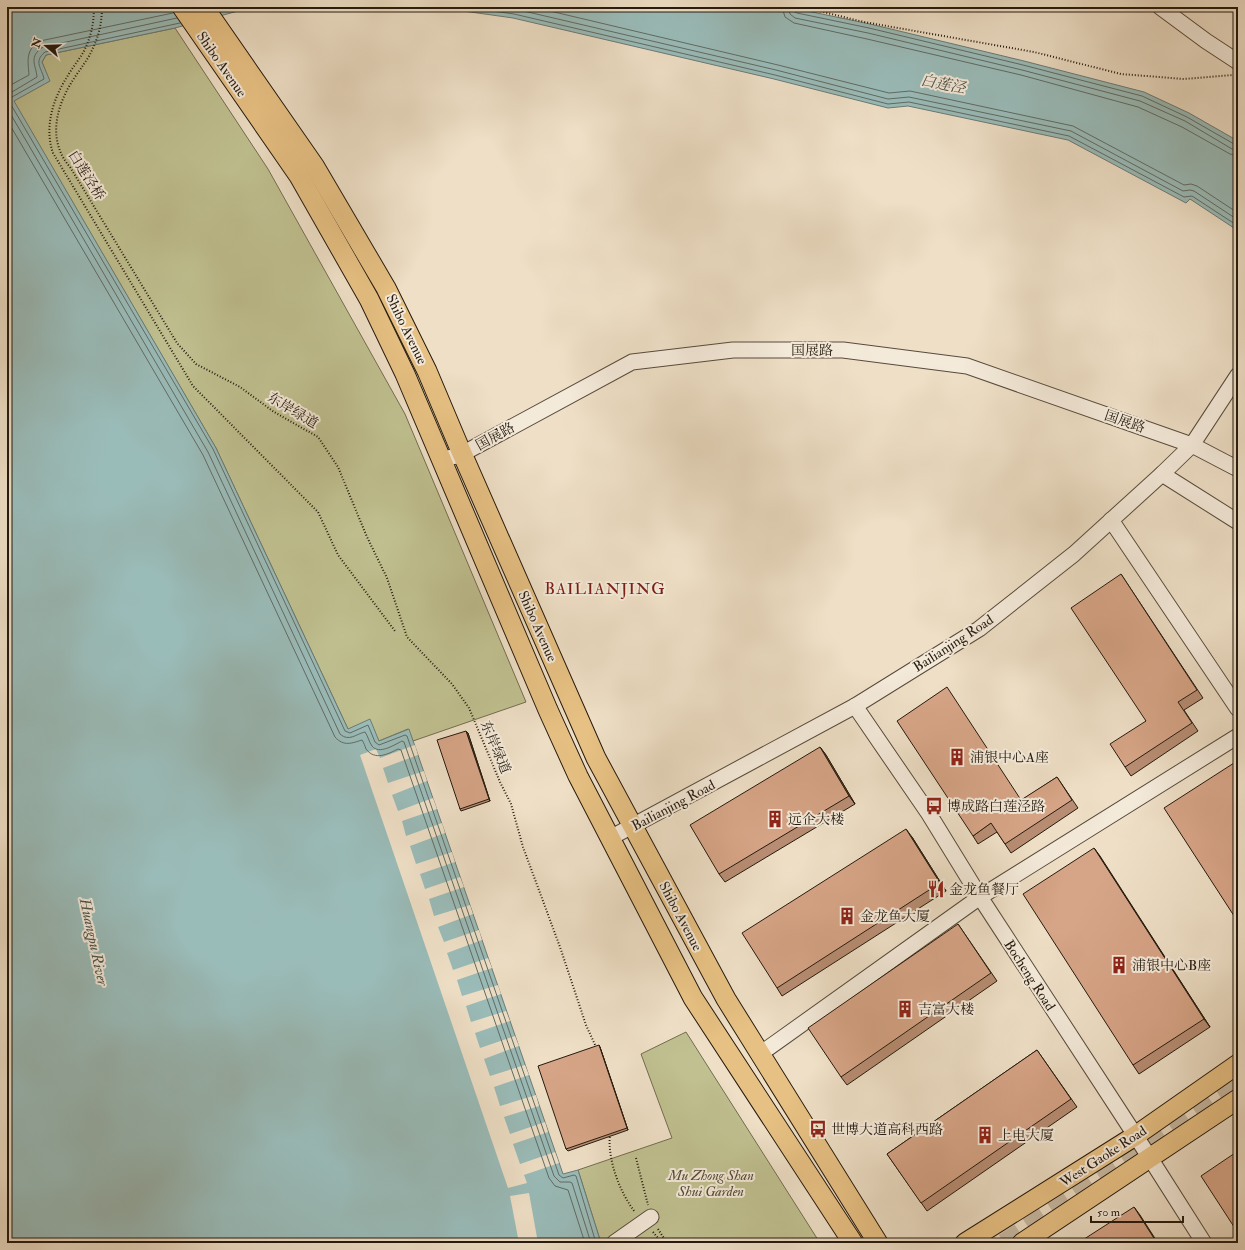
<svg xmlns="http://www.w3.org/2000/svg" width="1245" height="1250" viewBox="0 0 1245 1250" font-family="'IM FELL Double Pica','Noto Serif SC',serif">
<rect width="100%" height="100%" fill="#eedfc6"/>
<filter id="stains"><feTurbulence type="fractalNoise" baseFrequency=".005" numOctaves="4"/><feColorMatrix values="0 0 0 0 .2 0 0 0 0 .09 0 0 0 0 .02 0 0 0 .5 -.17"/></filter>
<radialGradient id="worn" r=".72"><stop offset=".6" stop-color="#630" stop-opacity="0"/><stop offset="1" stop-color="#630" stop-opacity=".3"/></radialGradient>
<!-- green -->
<g fill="#c0c090" stroke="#726d4f">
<polygon points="175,28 268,169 405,414 526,702 413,741 408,729 379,741 348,729 216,448 13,101 49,81 42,62 46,55"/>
<polygon points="686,1032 820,1243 601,1243 578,1170 672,1138 641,1054"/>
</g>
<!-- water -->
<g fill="#9abcb9" stroke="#6b7b75">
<polygon points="7,7 253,7 175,28 46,55 42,62 50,81 14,101 216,448 348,729 370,719 379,741 409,729 563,1174 578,1170 601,1243 7,1243"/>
<polygon points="435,7 788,7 870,24 1024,61 1144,92 1189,113 1238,141 1238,227 1237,230 1190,199 1186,203 1068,140 908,106 888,108 774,79 513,18"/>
</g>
<!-- pier -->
<g fill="#eedfc6">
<polygon points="415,745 418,755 383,768 388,783 424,771 427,781 392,795 398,811 433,798 437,809 402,821 406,836 442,823 445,833 410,846 416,864 452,852 455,862 420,874 425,889 460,877 464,887 429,899 434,916 470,905 473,914 438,927 444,942 479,930 482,940 447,953 453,970 488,958 492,968 457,980 462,996 498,985 501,994 466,1006 471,1022 506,1011 510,1021 475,1033 480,1048 515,1036 519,1046 484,1059 490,1076 525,1065 529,1075 494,1087 500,1106 536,1095 539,1106 504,1117 510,1134 545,1122 548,1132 513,1144 520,1164 555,1152 559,1163 524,1175 527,1183 508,1188 360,755 376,749 380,758"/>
<polygon points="529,1193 538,1243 519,1243 510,1196"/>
</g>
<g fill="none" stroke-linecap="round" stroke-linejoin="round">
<!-- shore -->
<g stroke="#606b64" stroke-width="1">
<polyline points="464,7 514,14 775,75 888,104 909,102 1069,136 1184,197 1192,196 1238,226"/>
<polyline points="501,7 515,9 776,70 888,99 909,97 1071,131 1183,191 1190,190 1194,191 1238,220"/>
<polyline points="533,7 778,65 889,93 910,91 1073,126 1184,185 1191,184 1197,186 1238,213"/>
<polyline points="782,7 785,17 794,23 867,39 1021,75 1138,107 1182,127 1230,154 1238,156"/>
<polyline points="788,7 790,14 795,18 868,33 1022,70 1140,101 1185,121 1232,149 1238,150"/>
<polyline points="793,7 793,11 797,13 869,28 1023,65 1142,96 1187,117 1234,144 1238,145"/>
<path d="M180 23 45 52C33 62 42 68 44 79L12 97 10 103 213 449 345 731 350 733 368 725 375 742 379 745 405 735 407 736 559 1175 563 1178 574 1175 576 1176 596 1243"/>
<path d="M7 87 29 75C28 61 25 50 40 41L173 13"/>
<path d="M7 95 37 77C36 65 28 57 43 47L177 18"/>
<path d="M7 108 208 452 340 734C349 742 356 734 365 732 368 736 369 742 372 746 379 755 394 745 402 741L404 742 554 1176 560 1182H570L572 1183 591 1243"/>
<path d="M7 120 203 455 335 737C344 747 352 743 362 740 364 743 365 746 366 749 375 761 388 754 398 749L401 750 549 1178 555 1186 568 1190 585 1243"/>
</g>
<!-- major-tunnel -->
<polyline stroke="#c6b8a1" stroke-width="19" stroke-dasharray="19 10" stroke-linecap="butt" points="1004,1243 1238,1086"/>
<!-- minor casing -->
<g stroke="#574b3c" stroke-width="17">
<g id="minor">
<polyline points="1160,7 1206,41 1238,62"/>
<polyline points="442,460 462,454 632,362 733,350 843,350 967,366 1192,445 1238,469"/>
<polyline points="1162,474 1238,522"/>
<polyline points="1111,520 1238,709"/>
<polyline points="855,706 929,814 980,897 1150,1158 1204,1243"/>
<polyline points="610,838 855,706 979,629 1074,554 1162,474 1192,445 1238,375"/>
<polyline points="760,1054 980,897 1238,736"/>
<polyline points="614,1243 651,1217"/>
</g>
</g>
<!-- major casing -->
<g stroke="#251a0e" stroke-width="21">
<g id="major">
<polyline points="182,7 299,176 369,299 405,374 548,710 578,776 693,998 853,1243"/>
<polyline points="204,7 315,167 386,288 427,371 457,442 596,758 726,999 878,1243"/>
<polyline points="965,1243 1135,1136 1238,1064"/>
<polyline points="1022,1243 1238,1099"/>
</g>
</g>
<!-- path -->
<g stroke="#251a0e" stroke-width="2" stroke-dasharray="1 2" stroke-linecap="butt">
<path d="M94 7C94 23 91 37 84 51 79 60 72 68 67 77 53 99 44 127 53 153L193 386 318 512 338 555 395 631"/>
<path d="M102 7C102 21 99 36 93 48 88 60 80 69 73 80 56 106 47 141 70 167L177 343 196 364 240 387 274 412 318 437 338 467 367 537 387 578 407 637 452 684 469 708 500 782 511 804 523 847 560 947 586 1025 596 1047"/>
<polyline points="803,7 864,22 1034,52 1121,74 1184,79 1233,75"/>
<path d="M610 1134C607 1159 620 1193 635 1212"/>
<polyline points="636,1158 648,1205"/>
<polyline points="658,1229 667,1243"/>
<polyline points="653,1232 662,1243"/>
</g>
<!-- minor -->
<use href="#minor" stroke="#f4eada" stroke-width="15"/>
<!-- major -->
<use href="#major" stroke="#e7c083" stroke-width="19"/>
</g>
<!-- wall -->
<g fill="#b88d73" stroke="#251a0e">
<polygon points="1121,574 1203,698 1184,710 1198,731 1131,776 1125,767 1146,721"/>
<polygon points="466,731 468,733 490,801 461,811 460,809"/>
<polygon points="820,747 826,755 855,804 725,882 719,874"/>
<polygon points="1057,777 1078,808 1011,853 997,832 978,844 973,836 1022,800"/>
<polygon points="912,837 946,891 782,996 777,988"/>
<polygon points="1094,848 1210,1027 1139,1074 1133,1065"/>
<polygon points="958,924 997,981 847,1085 841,1077"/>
<polygon points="600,1047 628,1130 568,1151 566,1149"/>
<polygon points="1037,1050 1077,1107 927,1211 887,1154"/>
</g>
<!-- shaded-wall -->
<g fill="#96735e" stroke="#251a0e">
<polygon points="466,731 468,733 490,801 489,799"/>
<polygon points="820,747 826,755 855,804 849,796"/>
<polygon points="906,829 912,837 946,891 940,883"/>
<polygon points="1094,848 1100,856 1210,1027 1204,1019"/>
<polygon points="599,1045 600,1047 628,1130 627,1128"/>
<polygon points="1134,1207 1140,1215 1158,1243 1157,1243"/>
</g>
<!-- building -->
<g fill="#d6a486" stroke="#251a0e">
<polygon points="1121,574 1197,690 1178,702 1192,723 1125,767 1110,744 1146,721 1071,608"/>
<polygon points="947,687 1021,800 1057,777 1072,800 1005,844 991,823 973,836 897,721"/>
<polygon points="466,731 489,799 460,809 437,740"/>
<polygon points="820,747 849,796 719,874 690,825"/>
<polygon points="1234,763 1238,768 1238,922 1164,808"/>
<polygon points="906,829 940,883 777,988 742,933"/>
<polygon points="1094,848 1204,1019 1133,1065 1023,894"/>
<polygon points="958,924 991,973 841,1077 808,1028"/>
<polygon points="599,1045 627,1128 566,1149 538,1066"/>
<polygon points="1037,1050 1071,1099 921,1203 887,1154"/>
<polygon points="1238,1151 1238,1233 1201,1176"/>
<polygon points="1134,1207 1157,1243 1078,1243"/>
</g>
<!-- icons -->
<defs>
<g id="building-bare" transform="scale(1.38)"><path d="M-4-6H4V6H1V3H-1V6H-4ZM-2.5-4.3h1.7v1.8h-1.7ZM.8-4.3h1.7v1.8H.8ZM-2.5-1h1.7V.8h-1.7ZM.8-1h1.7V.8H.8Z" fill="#8f2418" stroke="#f4eada" stroke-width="2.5" paint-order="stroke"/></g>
<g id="bus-bare" transform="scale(1.38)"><path d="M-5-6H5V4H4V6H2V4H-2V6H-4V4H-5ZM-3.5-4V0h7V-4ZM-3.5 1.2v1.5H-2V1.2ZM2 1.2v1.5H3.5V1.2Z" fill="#8f2418" stroke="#f4eada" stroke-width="2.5" paint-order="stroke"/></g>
<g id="restaurant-bare" transform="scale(1.38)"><path d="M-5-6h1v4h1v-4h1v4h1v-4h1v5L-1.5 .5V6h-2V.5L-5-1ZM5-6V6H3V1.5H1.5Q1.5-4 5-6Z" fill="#8f2418" stroke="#f4eada" stroke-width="2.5" paint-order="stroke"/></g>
</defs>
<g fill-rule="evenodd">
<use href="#building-bare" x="957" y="757"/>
<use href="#bus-bare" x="934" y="806"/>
<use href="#building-bare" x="775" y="819"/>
<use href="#restaurant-bare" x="936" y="889"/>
<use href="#building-bare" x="847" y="916"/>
<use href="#building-bare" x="1119" y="965"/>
<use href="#building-bare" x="905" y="1009"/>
<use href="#bus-bare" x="818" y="1129"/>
<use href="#building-bare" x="985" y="1135"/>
</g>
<g text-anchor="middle" stroke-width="4" stroke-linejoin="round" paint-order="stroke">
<!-- street labels -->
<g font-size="14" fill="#251a0e" stroke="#f4eada">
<text transform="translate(222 64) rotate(55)" y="5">Shibo Avenue</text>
<text transform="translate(87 175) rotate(58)" y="5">白莲泾桥</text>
<text transform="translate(407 329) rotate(64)" y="5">Shibo Avenue</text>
<text x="812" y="355">国展路</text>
<text transform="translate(293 410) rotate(31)" y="5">东岸绿道</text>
<text transform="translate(1125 421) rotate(19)" y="5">国展路</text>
<text transform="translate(495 436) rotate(-29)" y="5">国展路</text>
<text transform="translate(538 626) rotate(66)" y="5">Shibo Avenue</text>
<text transform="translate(953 643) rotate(-33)" y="5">Bailianjing Road</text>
<text transform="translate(496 747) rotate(67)" y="5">东岸绿道</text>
<text transform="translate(673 805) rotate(-28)" y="5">Bailianjing Road</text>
<text transform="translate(681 916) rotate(62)" y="5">Shibo Avenue</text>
<text transform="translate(1030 975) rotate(57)" y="5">Bocheng Road</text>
<text transform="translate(1103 1156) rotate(-33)" y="5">West Gaoke Road</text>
</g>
<!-- poi labels -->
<g font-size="14" fill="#251a0e" stroke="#f4eada" text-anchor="start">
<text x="970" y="762">浦银中心A座</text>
<text x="947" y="811">博成路白莲泾路</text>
<text x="788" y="824">远企大楼</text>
<text x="949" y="894">金龙鱼餐厅</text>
<text x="860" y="921">金龙鱼大厦</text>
<text x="1132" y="970">浦银中心B座</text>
<text x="918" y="1014">吉富大楼</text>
<text x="831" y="1134">世博大道高科西路</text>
<text x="998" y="1140">上电大厦</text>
</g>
<!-- park labels -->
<g font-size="14" font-style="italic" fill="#544c35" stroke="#f4eada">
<text x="711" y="1180">Mu Zhong Shan<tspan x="711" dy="16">Shui Garden</tspan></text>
</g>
<!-- water labels -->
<g font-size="15" font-style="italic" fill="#4e534a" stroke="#f4eada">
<text transform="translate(943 84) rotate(11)" y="5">白莲泾</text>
<text transform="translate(94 942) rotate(78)" y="5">Huangpu River</text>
</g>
<!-- quarter labels -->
<g font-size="16" letter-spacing="1" fill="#7a1f14" stroke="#f4eada">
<text x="605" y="594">BAILIANJING</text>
</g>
</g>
<!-- margin -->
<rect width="1245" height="1250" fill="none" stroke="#eedfc6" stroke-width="24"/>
<rect x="8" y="8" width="1229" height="1234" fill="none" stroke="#251a0e" stroke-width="2"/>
<rect x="12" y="12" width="1221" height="1226" fill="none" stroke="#251a0e"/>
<!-- north arrow -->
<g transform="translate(46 46) rotate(289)" stroke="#f4eada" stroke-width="3" paint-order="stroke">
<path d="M0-3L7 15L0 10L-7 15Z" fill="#251a0e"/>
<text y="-6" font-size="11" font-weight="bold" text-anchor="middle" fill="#251a0e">N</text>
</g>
<!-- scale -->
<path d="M1091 1216v6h92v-6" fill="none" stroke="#251a0e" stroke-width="2"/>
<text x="1097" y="1216" font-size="12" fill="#251a0e" stroke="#f4eada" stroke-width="3" paint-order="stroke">50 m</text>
<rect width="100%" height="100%" filter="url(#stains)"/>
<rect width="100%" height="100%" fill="url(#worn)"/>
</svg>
